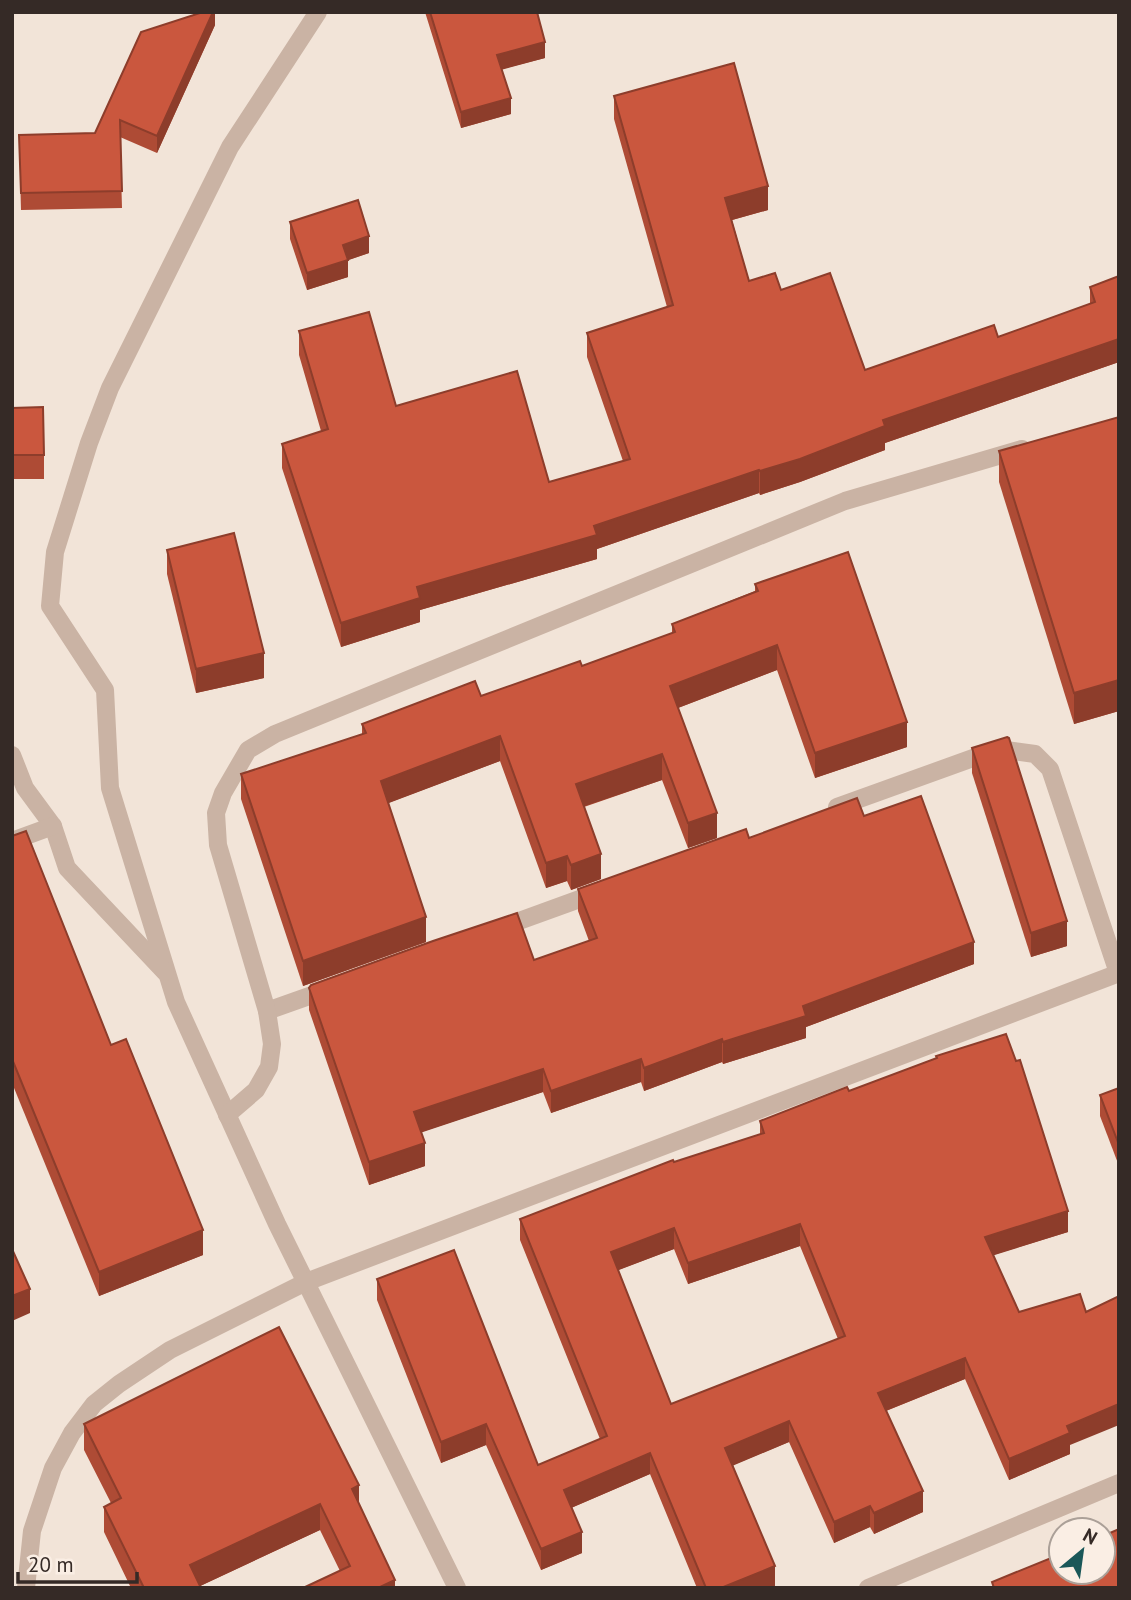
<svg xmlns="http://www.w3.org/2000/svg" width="1131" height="1600" viewBox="0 0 1131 1600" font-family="'PT Sans',sans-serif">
<rect width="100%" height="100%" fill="#f2e4d8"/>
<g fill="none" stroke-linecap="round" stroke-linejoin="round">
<!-- minor -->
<g stroke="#cab3a4" stroke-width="18">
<polyline points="318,12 230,147 110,388 89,443 55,552 50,606 105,690 110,788 176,1002 277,1224 457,1588"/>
<polyline points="12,755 25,788 53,826 67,868 165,972"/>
<polyline points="837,807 998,749 1035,754 1050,769 1118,973"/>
<polyline points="12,841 53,826"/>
<polyline points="497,929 599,892"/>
<polyline points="267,1011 329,989"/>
<polyline points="227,1115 256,1090 269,1067 272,1044 267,1011 218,845 216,813 223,793 248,750 275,734 845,501 1022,449"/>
<polyline points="26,1588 32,1531 53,1468 72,1433 94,1404 119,1384 170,1350 306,1282 1119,973"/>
<polyline points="868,1588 1119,1483"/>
</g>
</g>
<!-- wall -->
<g fill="#ae4b35" fill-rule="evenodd">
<polygon points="215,12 215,25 157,153 120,137 122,208 21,210 19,135 95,133"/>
<polygon points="425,12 537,12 545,58 502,69 511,114 461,128"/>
<polygon points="614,96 768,210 732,220 749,281 781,290 865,370 998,337 1090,304 1090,287 1119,276 1119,362 885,443 885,450 800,482 760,495 759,493 597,549 597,559 420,610 420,622 341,647 282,468 282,444 321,431 299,355 299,331 396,406 549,482 623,461 587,357 587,333 667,307 614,119"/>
<polygon points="290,222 369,253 348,260 348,277 307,290 290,239"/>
<polygon points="12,408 44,455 44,479 12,479"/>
<polygon points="1119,417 1119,711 1074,724 999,482 999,451"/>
<polygon points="167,550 264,678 196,693 167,574"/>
<polygon points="755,584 907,747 815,778 777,670 678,708 717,838 688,848 662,780 584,807 601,879 571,890 567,881 546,888 500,761 388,803 426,942 303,986 241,799 241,774 362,734 362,724 481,696 582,666 672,633 672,624 755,591"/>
<polygon points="972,748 1067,946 1031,957 972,773"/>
<polygon points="864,816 974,964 806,1027 806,1038 723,1064 722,1062 644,1091 641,1082 551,1113 543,1092 421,1132 425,1166 369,1185 309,1010 309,988 534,960 589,941 578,911 578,889 749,838"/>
<polygon points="12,836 111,1045 203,1255 99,1296 12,1083"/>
<path d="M936 1056 1068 1232 993 1255 1070 1445V1454L1009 1480 965 1379 886 1411 923 1512 874 1534 870 1527 834 1543 789 1442 733 1465 775 1587 773 1588H697L650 1474 571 1508 582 1553 541 1570 486 1445 441 1463 377 1300V1279L538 1465 600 1439 520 1240V1219L674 1162 760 1134V1121L849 1091 936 1058ZM800 1246 838 1339 671 1404 618 1270 674 1249 688 1284Z"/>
<polygon points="1119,1088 1119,1166 1100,1116 1100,1095"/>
<polygon points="84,1424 359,1504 395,1588 340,1571 320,1530 200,1586 201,1588 131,1588 104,1532 104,1507 111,1503 84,1450"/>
</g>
<!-- shaded-wall -->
<g fill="#8d3d2b">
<polygon points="213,12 215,12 215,25 157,153 157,136"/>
<polygon points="545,42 545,58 497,71 497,55"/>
<polygon points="511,98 511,114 461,128 461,112"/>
<polygon points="768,186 768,210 725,222 725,198"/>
<polygon points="369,236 369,253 343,262 343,245"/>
<polygon points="348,260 348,277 307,290 307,273"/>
<polygon points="1119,339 1119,362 885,443 885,450 800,482 760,495 760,471 883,420"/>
<polygon points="759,470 759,493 597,549 597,559 420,610 420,622 341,647 341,623 417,587"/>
<polygon points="777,645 777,670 670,711 670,686"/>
<polygon points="264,653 264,678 196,693 196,669"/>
<polygon points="1119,680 1119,711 1074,724 1074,693"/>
<polygon points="907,722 907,747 815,778 815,753"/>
<polygon points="500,736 500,761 381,806 381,781"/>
<polygon points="662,754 662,780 576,809 576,784"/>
<polygon points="717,813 717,838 688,848 688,823"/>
<polygon points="601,854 601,879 571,890 571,865"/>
<polygon points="567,856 567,881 546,888 546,863"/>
<polygon points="426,917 426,942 303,986 303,961"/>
<polygon points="1067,921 1067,946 1031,957 1031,933"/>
<polygon points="974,942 974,964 806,1027 806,1038 723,1064 723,1042 803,1006"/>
<polygon points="722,1039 722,1062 644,1091 644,1068"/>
<polygon points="641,1059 641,1082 551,1113 551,1091"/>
<polygon points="543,1069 543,1092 414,1135 414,1112"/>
<polygon points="425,1143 425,1166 369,1185 369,1162"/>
<polygon points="1068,1211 1068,1232 985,1258 985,1237"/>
<polygon points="800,1224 800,1246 688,1284 688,1263"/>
<polygon points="674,1228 674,1249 611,1273 611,1252"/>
<polygon points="203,1230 203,1255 99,1296 99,1272"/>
<polygon points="30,1289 30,1313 12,1321 12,1296"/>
<polygon points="965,1358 965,1379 878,1414 878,1393"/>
<polygon points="1119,1404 1119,1425 1070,1445 1070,1454 1009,1480 1009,1459 1067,1426"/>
<polygon points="789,1421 789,1442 725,1469 725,1448"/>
<polygon points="486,1424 486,1445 441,1463 441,1442"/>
<polygon points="650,1453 650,1474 564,1511 564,1490"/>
<polygon points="359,1485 359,1511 352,1489"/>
<polygon points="923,1491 923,1512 874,1534 874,1513"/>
<polygon points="320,1504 320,1530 196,1588 190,1565"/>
<polygon points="870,1506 870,1527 834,1543 834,1522"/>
<polygon points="582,1532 582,1553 541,1570 541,1549"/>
<polygon points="775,1566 775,1587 773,1588 721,1588"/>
<polygon points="395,1580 395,1588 378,1588"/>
</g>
<!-- building -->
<g fill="#ca573e" stroke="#8d3d2b" stroke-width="2" fill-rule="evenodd">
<polygon points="203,12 213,12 157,136 120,120 122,191 21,193 19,135 95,133 141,32"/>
<polygon points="430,12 537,12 545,42 497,55 511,98 461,112"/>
<polygon points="734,63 768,186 725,198 749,281 775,273 781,290 830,273 865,370 994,325 998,337 1095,302 1090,287 1119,276 1119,339 883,420 885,426 800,459 760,471 759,470 594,526 597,535 417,587 420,598 341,623 282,444 328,429 299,331 369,312 396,406 517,371 549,482 630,459 587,333 673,305 614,96"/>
<polygon points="358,200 369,236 343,245 348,260 307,273 290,222"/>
<polygon points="43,407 44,455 12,455 12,408"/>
<polygon points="1119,417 1119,680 1074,693 999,451"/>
<polygon points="234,533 264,653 196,669 167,550"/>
<polygon points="848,552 907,722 815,753 777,645 670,686 717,813 688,823 662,754 576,784 601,854 571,865 567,856 546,863 500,736 381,781 426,917 303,961 241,774 366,733 362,724 475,681 481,696 580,661 582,666 675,632 672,624 758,591 755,584"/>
<polygon points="1007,737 1009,738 1067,921 1031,933 972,748"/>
<polygon points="921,796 974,942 803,1006 806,1016 723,1042 722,1039 644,1068 641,1059 551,1091 543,1069 414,1112 425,1143 369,1162 309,988 311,985 433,941 517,913 534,960 597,938 578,889 746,829 749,838 857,798 864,816"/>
<polygon points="26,831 111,1045 126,1039 203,1230 99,1272 12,1059 12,836"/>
<path d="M1006 1034 1016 1061 1020 1060 1068 1211 985 1237 1019 1312 1080 1294 1086 1312 1119 1296V1404L1067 1426 1070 1433 1009 1459 965 1358 878 1393 923 1491 874 1513 870 1506 834 1522 789 1421 725 1448 775 1566 721 1588H706L650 1453 564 1490 582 1532 541 1549 486 1424 441 1442 377 1279 454 1250 538 1465 607 1436 520 1219 673 1160 674 1162 764 1133 760 1121 847 1087 849 1091 937 1058 936 1056ZM800 1224 845 1336 671 1404 611 1252 674 1228 688 1263Z"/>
<polygon points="1119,1088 1119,1145 1100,1095"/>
<polygon points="12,1249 30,1289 12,1296"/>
<polygon points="279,1327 359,1485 352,1489 395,1580 378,1588 303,1588 350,1566 320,1504 190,1565 201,1588 144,1588 104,1507 121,1498 84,1424"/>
<polygon points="1119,1529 1119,1588 994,1588 992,1582 1061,1554 1061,1572 1103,1572 1103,1536"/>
</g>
<!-- border -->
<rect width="1131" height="1600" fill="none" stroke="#352a26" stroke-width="28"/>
<!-- north arrow -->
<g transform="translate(1082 1551) rotate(29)"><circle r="33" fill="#faeee4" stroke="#aba098" stroke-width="2"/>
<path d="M0-5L12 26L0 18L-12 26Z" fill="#1a5758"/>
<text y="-10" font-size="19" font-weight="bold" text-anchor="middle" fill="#352a26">N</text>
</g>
<!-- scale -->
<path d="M18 1572v10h119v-10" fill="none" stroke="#352a26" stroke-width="3.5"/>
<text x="28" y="1572" font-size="21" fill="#352a26" stroke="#faeee4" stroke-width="5" paint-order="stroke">20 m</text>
</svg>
